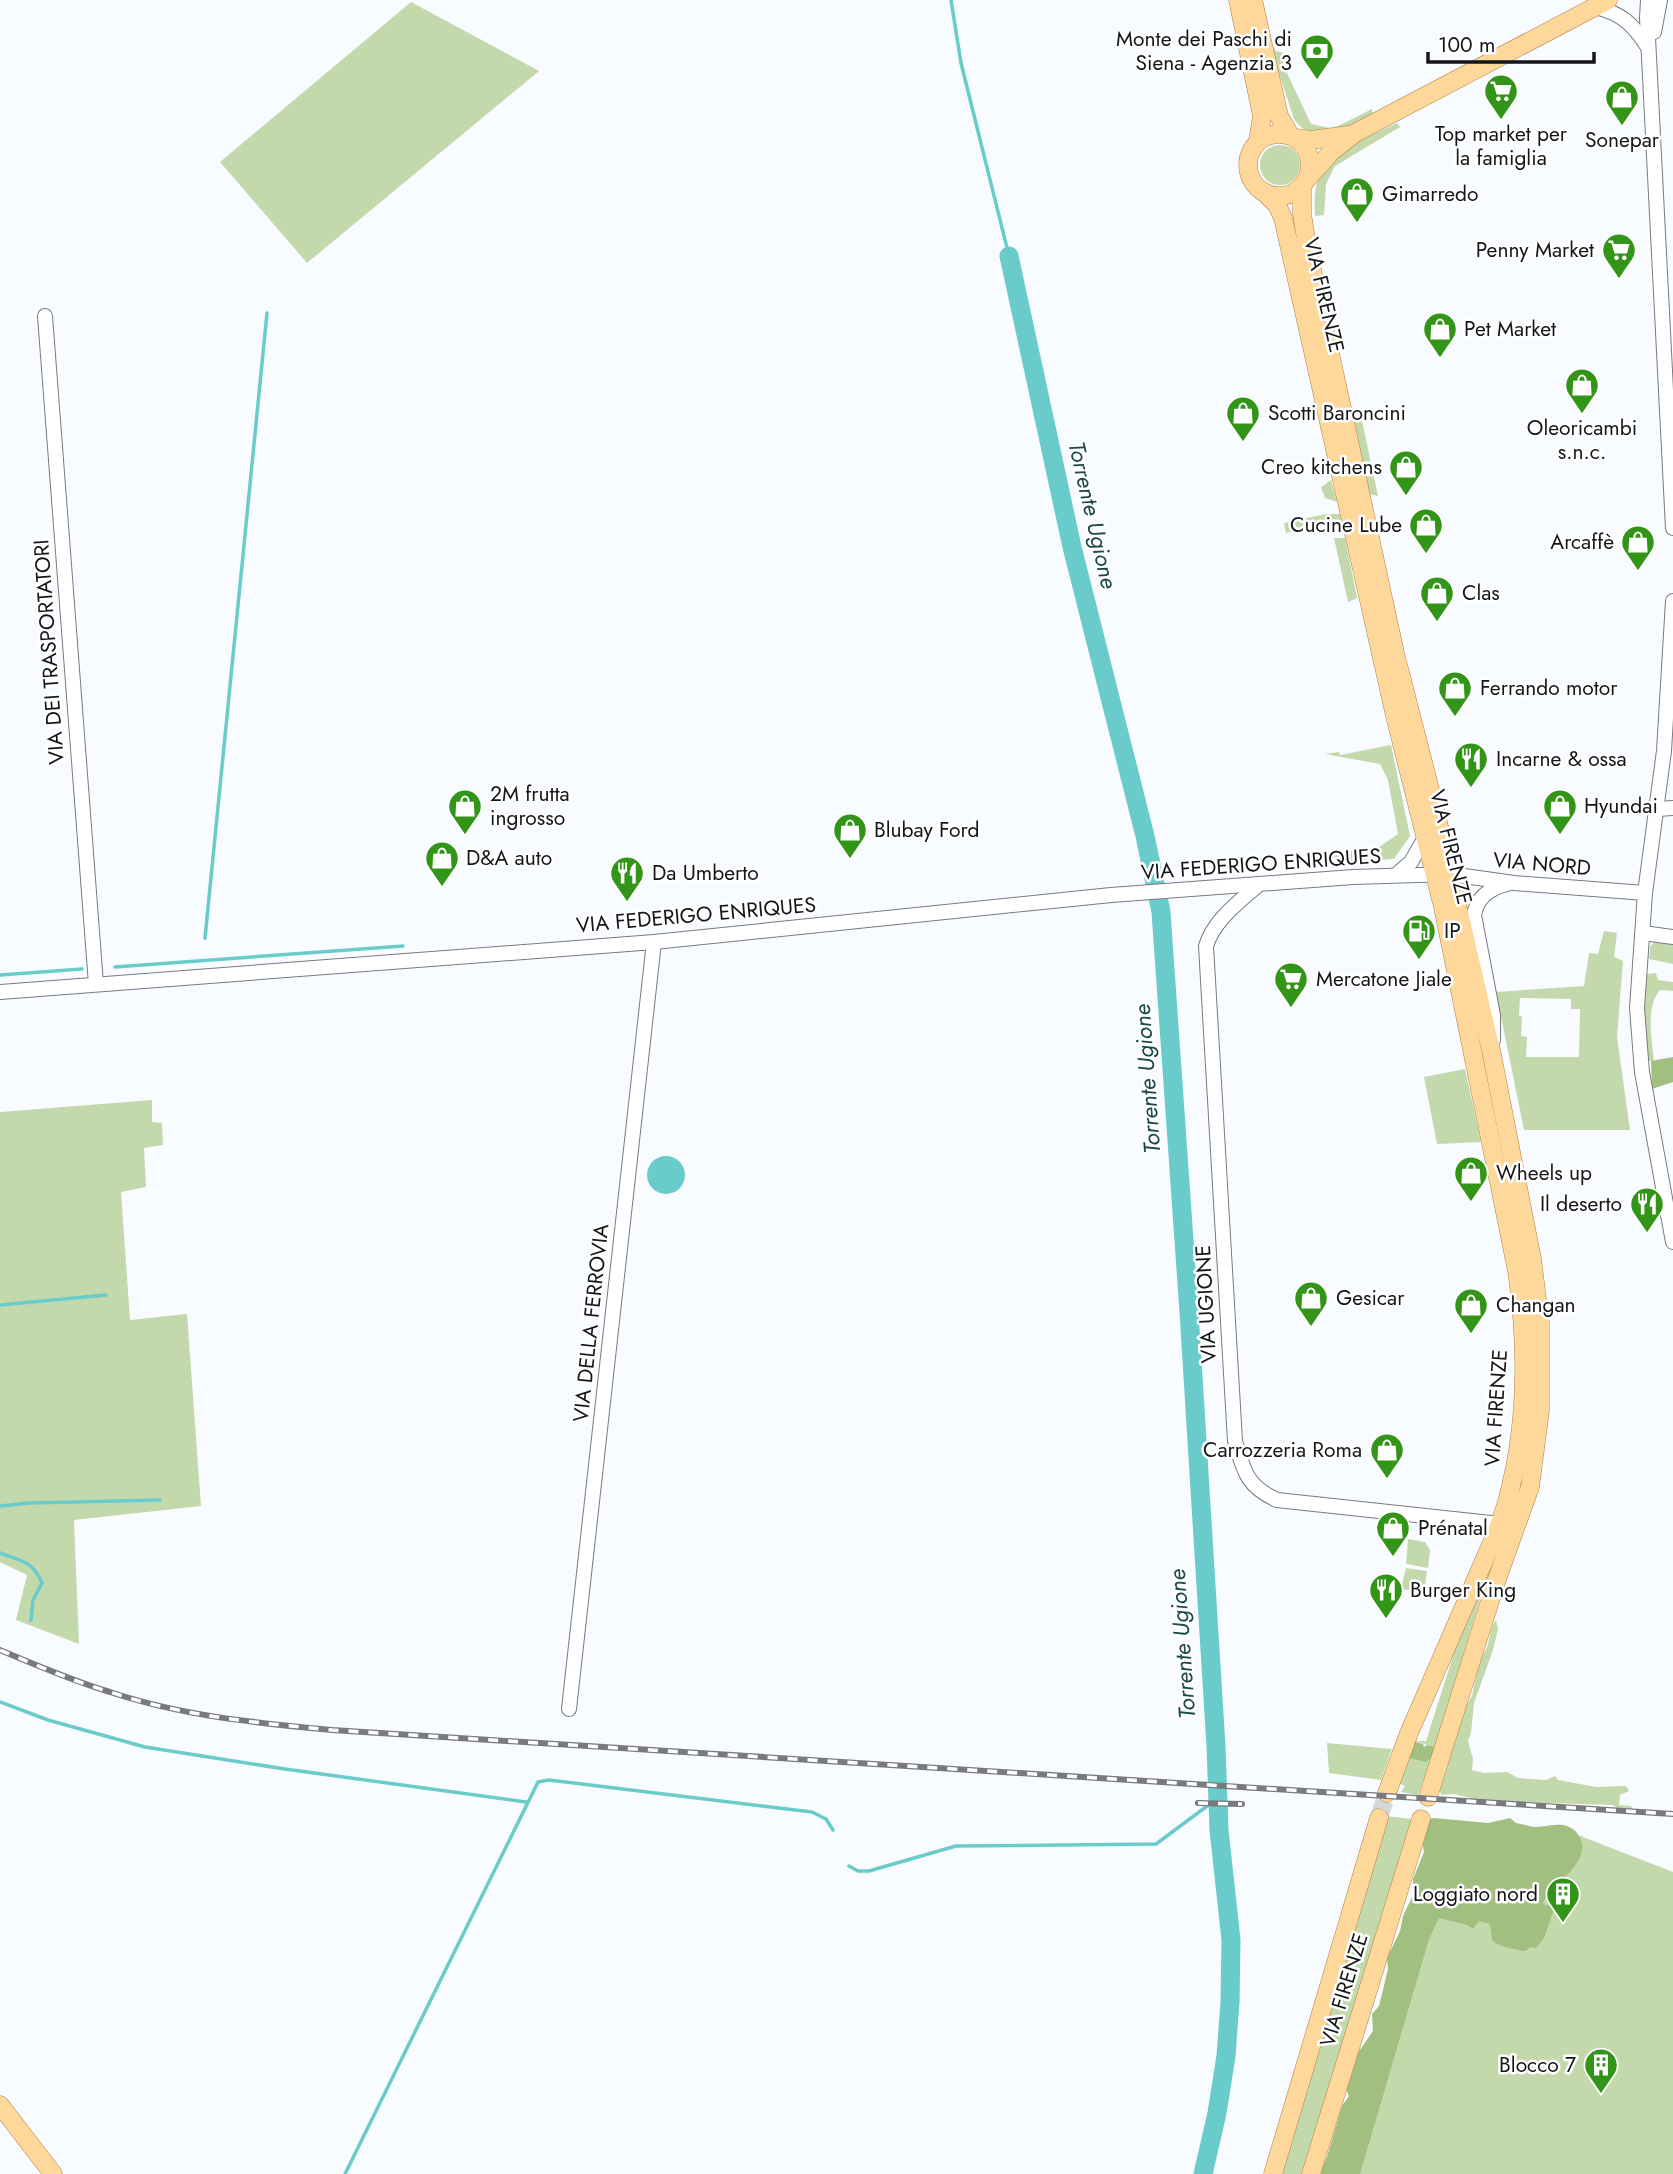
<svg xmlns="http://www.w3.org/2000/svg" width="1673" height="2174" viewBox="0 0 1673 2174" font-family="Jost,sans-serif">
<rect width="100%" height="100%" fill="#f8fbff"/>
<!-- green -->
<g fill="#c3d9ab" fill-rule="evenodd">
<polygon points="411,2 539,71 307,263 220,162"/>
<path d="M1269 43 1273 46 1276 51 1284 53 1287 73 1311 124 1330 128 1336 127 1372 109 1373 114C1351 126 1312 147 1294 119Z"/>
<path d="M1397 123 1400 127 1335 166 1326 184 1324 215 1315 216C1314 201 1314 181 1323 168 1340 146 1373 135 1397 123Z"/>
<circle cx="1280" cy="165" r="20"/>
<polygon points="1361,416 1378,496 1369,494 1352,422"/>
<polygon points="1331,480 1337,502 1325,498 1321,487"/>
<polygon points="1326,514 1340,514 1341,520 1286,533 1284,523"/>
<polygon points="1334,538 1345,538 1357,598 1348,602"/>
<polygon points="1391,745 1410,836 1394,859 1325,864 1325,852 1375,850 1398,834 1388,780 1380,764 1325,754 1339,752 1340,755"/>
<path d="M1604 931 1617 933 1614 957 1623 961 1617 1037 1630 1130H1524L1496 992 1584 986 1589 953 1598 954ZM1520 998 1571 999V1009H1580L1579 1057H1526L1527 1037 1521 1036 1522 1016H1519Z"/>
<polygon points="1655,942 1673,945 1673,964 1649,959 1650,946"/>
<path d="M1656 973 1658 980 1673 982V991L1660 990C1645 1007 1652 1039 1654 1061H1647L1643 1026 1647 974Z"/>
<polygon points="1465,1069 1481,1142 1437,1144 1424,1077"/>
<polygon points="152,1100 152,1122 162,1123 163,1145 144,1148 146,1187 121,1192 130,1320 187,1314 201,1506 74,1520 79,1644 16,1620 27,1575 0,1562 0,1112"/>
<polygon points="1408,1539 1425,1542 1430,1550 1428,1568 1406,1564"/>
<polygon points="1406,1568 1427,1571 1424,1592 1401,1589"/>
<polygon points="1487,1577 1435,1747 1414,1741 1426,1741 1460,1634"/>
<polygon points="1496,1620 1498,1629 1493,1650 1474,1703 1471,1733 1468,1741 1473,1759 1472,1770 1484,1773 1507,1772 1518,1778 1546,1780 1555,1776 1558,1780 1596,1787 1626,1786 1629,1791 1620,1795 1619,1805 1631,1806 1634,1812 1618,1809 1613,1805 1482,1801 1454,1794 1442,1795 1437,1788 1444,1778 1464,1710 1472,1696 1479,1661 1487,1648 1492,1626"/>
<polygon points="1327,1743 1392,1749 1381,1780 1329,1773"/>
<polygon points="1406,1757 1432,1757 1418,1795 1401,1792 1405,1786 1396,1782"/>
<polygon points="1385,1816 1412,1819 1303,2174 1280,2174"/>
<polygon points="1456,1833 1578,1835 1673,1872 1673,2174 1355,2174"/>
</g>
<!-- forest -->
<g fill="#a1bf7f">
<polygon points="1673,1057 1673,1082 1652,1089 1651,1061"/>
<polygon points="1411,1741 1423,1744 1424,1747 1427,1745 1435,1747 1432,1757 1426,1762 1406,1757"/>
<path d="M1434 1818 1488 1823 1510 1818 1516 1823C1523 1824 1530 1827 1536 1827 1545 1827 1554 1824 1563 1825 1569 1826 1574 1829 1577 1833 1599 1863 1544 1886 1543 1905H1553L1554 1909 1544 1938 1536 1948 1531 1947 1525 1951C1517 1950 1496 1946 1492 1940L1490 1924 1479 1921 1473 1929 1467 1925 1439 1918 1429 1939 1360 2174H1319L1327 2157 1342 2106 1349 2096 1346 2089 1355 2057 1373 2031 1372 2014 1379 2006 1388 1969 1387 1958 1400 1931 1403 1916 1413 1895V1879L1424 1852 1422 1840 1429 1819Z"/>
</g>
<!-- water -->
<circle fill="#69cbca" cx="666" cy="1175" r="19"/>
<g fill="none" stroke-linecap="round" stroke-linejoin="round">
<!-- stream -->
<g stroke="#69cbca" stroke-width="3.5">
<polyline points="951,0 961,63 1009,256"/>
<polyline points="205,938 267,313"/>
<polyline points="115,967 403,946"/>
<polyline points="0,975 82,969"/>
<polyline points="0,1305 106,1295"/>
<polyline points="0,1506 29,1503 160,1500"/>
<path d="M0 1553C21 1561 33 1561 42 1583L33 1600 31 1620"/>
<polyline points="0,1702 48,1720 145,1747 285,1769 526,1802"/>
<polyline points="849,1866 858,1871 869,1871 956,1846 1156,1844 1218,1798"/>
<polyline points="345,2174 538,1782 549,1780 812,1812 826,1819 833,1830"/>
</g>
<!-- river -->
<polyline stroke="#69cbca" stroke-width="19" points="1009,256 1072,547 1145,836 1161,912 1189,1312 1216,1746 1219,1830 1231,1940 1230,2002 1226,2056 1217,2113 1203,2174"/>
<!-- major-tunnel -->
<polyline stroke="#d6d8dc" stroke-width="18" stroke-dasharray="18 9" stroke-linecap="butt" points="1379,1818 1387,1793"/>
<!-- minor casing -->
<g stroke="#777b82" stroke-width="16">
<g id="minor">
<polyline points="1648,0 1647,18 1673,528"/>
<path d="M1595 7C1621 13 1633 24 1647 46"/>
<polyline points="1654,32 1660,0"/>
<polyline points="45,316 96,984"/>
<polyline points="1673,601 1664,751 1645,893 1637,1008 1642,1072 1673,1242"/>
<polyline points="1657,809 1673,808"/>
<polyline points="1396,875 1411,862 1426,836"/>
<path d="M1258 885C1238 903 1214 920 1206 946L1235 1441C1244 1471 1246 1486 1277 1500L1500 1524V1533"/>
<polyline points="1643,933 1673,937"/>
<polyline points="0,992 654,942 1111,895 1353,877 1450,874 1514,883 1645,893"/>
<path d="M1493 1040V1015L1474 915C1477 897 1490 888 1507 884"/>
<polyline points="569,1709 654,942"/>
</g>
</g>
<!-- major casing -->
<g stroke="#ac8242" stroke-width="19">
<g id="major">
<polyline points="1238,0 1262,116 1258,142"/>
<polyline points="1253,0 1279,116 1290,135"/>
<circle cx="1279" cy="165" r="31"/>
<polyline points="1296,138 1311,140 1349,135"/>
<polyline points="1308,178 1331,152 1355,133 1608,0"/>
<polyline points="1302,187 1302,214 1308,251 1328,344 1395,653 1433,801 1492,1055 1532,1259 1540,1322 1540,1411 1530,1487 1497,1579 1428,1797"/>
<path d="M1264 192 1277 205 1283 218 1395 716 1443 907 1517 1271C1529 1356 1528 1442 1500 1524L1409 1733 1387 1793"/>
<polyline points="0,2105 53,2174"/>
<polyline points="1273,2174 1379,1818"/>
<polyline points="1311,2174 1421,1819"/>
</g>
</g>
<!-- minor -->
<use href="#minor" stroke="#fff" stroke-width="14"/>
<!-- major -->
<use href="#major" stroke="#fed79b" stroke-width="18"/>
<!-- rail casing -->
<g stroke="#787a7d" stroke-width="6">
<g id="rail">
<path d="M0 1650C36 1665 73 1681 110 1692 182 1716 257 1723 332 1730L1673 1814"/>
<polyline points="1198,1803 1242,1804"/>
</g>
</g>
<!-- rail -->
<use href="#rail" stroke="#fff" stroke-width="3.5" stroke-dasharray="10" stroke-linecap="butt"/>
</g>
<!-- icons -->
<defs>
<g id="bank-pin" transform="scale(1.75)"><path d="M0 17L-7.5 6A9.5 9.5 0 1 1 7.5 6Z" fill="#339518" stroke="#fff"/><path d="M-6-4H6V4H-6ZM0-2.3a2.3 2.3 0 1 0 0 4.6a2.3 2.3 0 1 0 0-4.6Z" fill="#fff"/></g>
<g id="supermarket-pin" transform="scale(1.75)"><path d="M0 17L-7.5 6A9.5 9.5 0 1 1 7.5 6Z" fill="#339518" stroke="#fff"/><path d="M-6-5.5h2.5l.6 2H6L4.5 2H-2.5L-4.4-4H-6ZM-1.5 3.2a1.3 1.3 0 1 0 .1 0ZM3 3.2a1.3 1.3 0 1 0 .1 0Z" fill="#fff"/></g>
<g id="shop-pin" transform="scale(1.75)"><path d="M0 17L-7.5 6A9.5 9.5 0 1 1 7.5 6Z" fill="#339518" stroke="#fff"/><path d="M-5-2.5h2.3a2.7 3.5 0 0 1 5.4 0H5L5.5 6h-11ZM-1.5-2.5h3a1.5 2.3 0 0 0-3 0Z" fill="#fff"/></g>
<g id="restaurant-pin" transform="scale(1.75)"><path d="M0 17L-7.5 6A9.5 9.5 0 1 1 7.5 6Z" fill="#339518" stroke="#fff"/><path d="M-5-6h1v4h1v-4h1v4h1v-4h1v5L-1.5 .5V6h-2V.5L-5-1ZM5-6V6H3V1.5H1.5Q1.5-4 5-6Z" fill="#fff"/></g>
<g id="fuel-pin" transform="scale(1.75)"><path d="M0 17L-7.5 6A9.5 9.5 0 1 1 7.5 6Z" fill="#339518" stroke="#fff"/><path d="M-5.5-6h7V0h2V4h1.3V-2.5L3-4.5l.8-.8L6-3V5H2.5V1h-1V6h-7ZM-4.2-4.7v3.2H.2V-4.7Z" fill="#fff"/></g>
<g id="building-pin" transform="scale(1.75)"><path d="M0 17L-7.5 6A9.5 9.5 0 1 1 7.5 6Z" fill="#339518" stroke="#fff"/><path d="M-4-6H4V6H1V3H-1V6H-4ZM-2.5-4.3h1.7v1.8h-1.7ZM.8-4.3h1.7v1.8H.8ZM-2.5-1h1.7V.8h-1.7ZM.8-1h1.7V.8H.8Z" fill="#fff"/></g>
</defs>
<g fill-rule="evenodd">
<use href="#bank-pin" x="1317" y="51"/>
<use href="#supermarket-pin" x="1501" y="91"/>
<use href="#shop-pin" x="1622" y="97"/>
<use href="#shop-pin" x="1357" y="194"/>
<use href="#supermarket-pin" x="1619" y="250"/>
<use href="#shop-pin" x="1440" y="329"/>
<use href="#shop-pin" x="1582" y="385"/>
<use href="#shop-pin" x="1243" y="413"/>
<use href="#shop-pin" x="1406" y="467"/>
<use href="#shop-pin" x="1426" y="525"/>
<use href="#shop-pin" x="1638" y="542"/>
<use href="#shop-pin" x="1437" y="593"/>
<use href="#shop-pin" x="1455" y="688"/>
<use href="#restaurant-pin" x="1471" y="759"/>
<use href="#shop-pin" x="465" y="806"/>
<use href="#shop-pin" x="1560" y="806"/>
<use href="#shop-pin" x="850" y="830"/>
<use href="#shop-pin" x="442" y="858"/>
<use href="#restaurant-pin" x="627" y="873"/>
<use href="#fuel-pin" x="1419" y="931"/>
<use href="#supermarket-pin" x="1291" y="979"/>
<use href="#shop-pin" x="1471" y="1173"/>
<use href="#restaurant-pin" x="1647" y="1204"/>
<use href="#shop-pin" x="1311" y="1298"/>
<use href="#shop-pin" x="1471" y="1305"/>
<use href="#shop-pin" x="1387" y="1450"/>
<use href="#shop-pin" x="1393" y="1528"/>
<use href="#restaurant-pin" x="1386" y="1590"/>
<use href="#building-pin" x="1563" y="1894"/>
<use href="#building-pin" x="1601" y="2065"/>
</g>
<g text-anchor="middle" stroke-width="5" stroke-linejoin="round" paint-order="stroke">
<!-- poi labels -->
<g font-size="21" fill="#141518" stroke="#fff" text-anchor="start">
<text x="1292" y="46" text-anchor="end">Monte dei Paschi di<tspan x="1292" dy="24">Siena - Agenzia 3</tspan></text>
<text x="1501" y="141" text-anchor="middle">Top market per<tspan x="1501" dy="24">la famiglia</tspan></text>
<text x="1622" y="147" text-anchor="middle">Sonepar</text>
<text x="1382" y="201">Gimarredo</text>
<text x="1594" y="257" text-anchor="end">Penny Market</text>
<text x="1464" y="336">Pet Market</text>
<text x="1268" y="420">Scotti Baroncini</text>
<text x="1582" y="435" text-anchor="middle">Oleoricambi<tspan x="1582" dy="24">s.n.c.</tspan></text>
<text x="1382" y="474" text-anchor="end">Creo kitchens</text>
<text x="1402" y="532" text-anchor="end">Cucine Lube</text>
<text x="1614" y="549" text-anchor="end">Arcaffè</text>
<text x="1462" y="600">Clas</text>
<text x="1480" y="695">Ferrando motor</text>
<text x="1496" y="766">Incarne &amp; ossa</text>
<text x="490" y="801">2M frutta<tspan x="490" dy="24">ingrosso</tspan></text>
<text x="1584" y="813">Hyundai</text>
<text x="874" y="837">Blubay Ford</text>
<text x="466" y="865">D&amp;A auto</text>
<text x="652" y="880">Da Umberto</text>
<text x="1444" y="938">IP</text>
<text x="1316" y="986">Mercatone Jiale</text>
<text x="1496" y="1180">Wheels up</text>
<text x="1622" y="1211" text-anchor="end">Il deserto</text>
<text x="1336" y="1305">Gesicar</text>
<text x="1496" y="1312">Changan</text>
<text x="1362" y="1457" text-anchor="end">Carrozzeria Roma</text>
<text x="1418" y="1535">Prénatal</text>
<text x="1410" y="1597">Burger King</text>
<text x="1538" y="1901" text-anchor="end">Loggiato nord</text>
<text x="1576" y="2072" text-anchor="end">Blocco 7</text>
</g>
<!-- street labels -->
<g font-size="21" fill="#141518" stroke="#fff">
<text transform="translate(1324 295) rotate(77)" y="7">VIA FIRENZE</text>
<text transform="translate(49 652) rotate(-94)" y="7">VIA DEI TRASPORTATORI</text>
<text transform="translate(1451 847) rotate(76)" y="7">VIA FIRENZE</text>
<text transform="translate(1261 864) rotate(-4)" y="7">VIA FEDERIGO ENRIQUES</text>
<text transform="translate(1542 864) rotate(5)" y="7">VIA NORD</text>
<text transform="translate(696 915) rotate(-5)" y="7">VIA FEDERIGO ENRIQUES</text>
<text transform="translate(1206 1304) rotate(-93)" y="7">VIA UGIONE</text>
<text transform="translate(591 1323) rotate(-84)" y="7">VIA DELLA FERROVIA</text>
<text transform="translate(1496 1408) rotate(-86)" y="7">VIA FIRENZE</text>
<text transform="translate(1344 1990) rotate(-73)" y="7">VIA FIRENZE</text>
</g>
<!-- water labels -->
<g font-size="23" font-style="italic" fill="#1b4848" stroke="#fff">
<text transform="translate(1093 515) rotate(77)" y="8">Torrente Ugione</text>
<text transform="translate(1147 1079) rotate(-94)" y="8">Torrente Ugione</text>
<text transform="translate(1182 1644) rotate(-94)" y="8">Torrente Ugione</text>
</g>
</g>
<!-- scale -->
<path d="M1428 52v10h166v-10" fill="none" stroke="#141518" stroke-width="3.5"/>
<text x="1438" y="52" font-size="21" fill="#141518" stroke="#ffffff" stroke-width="5" paint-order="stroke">100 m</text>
</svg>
